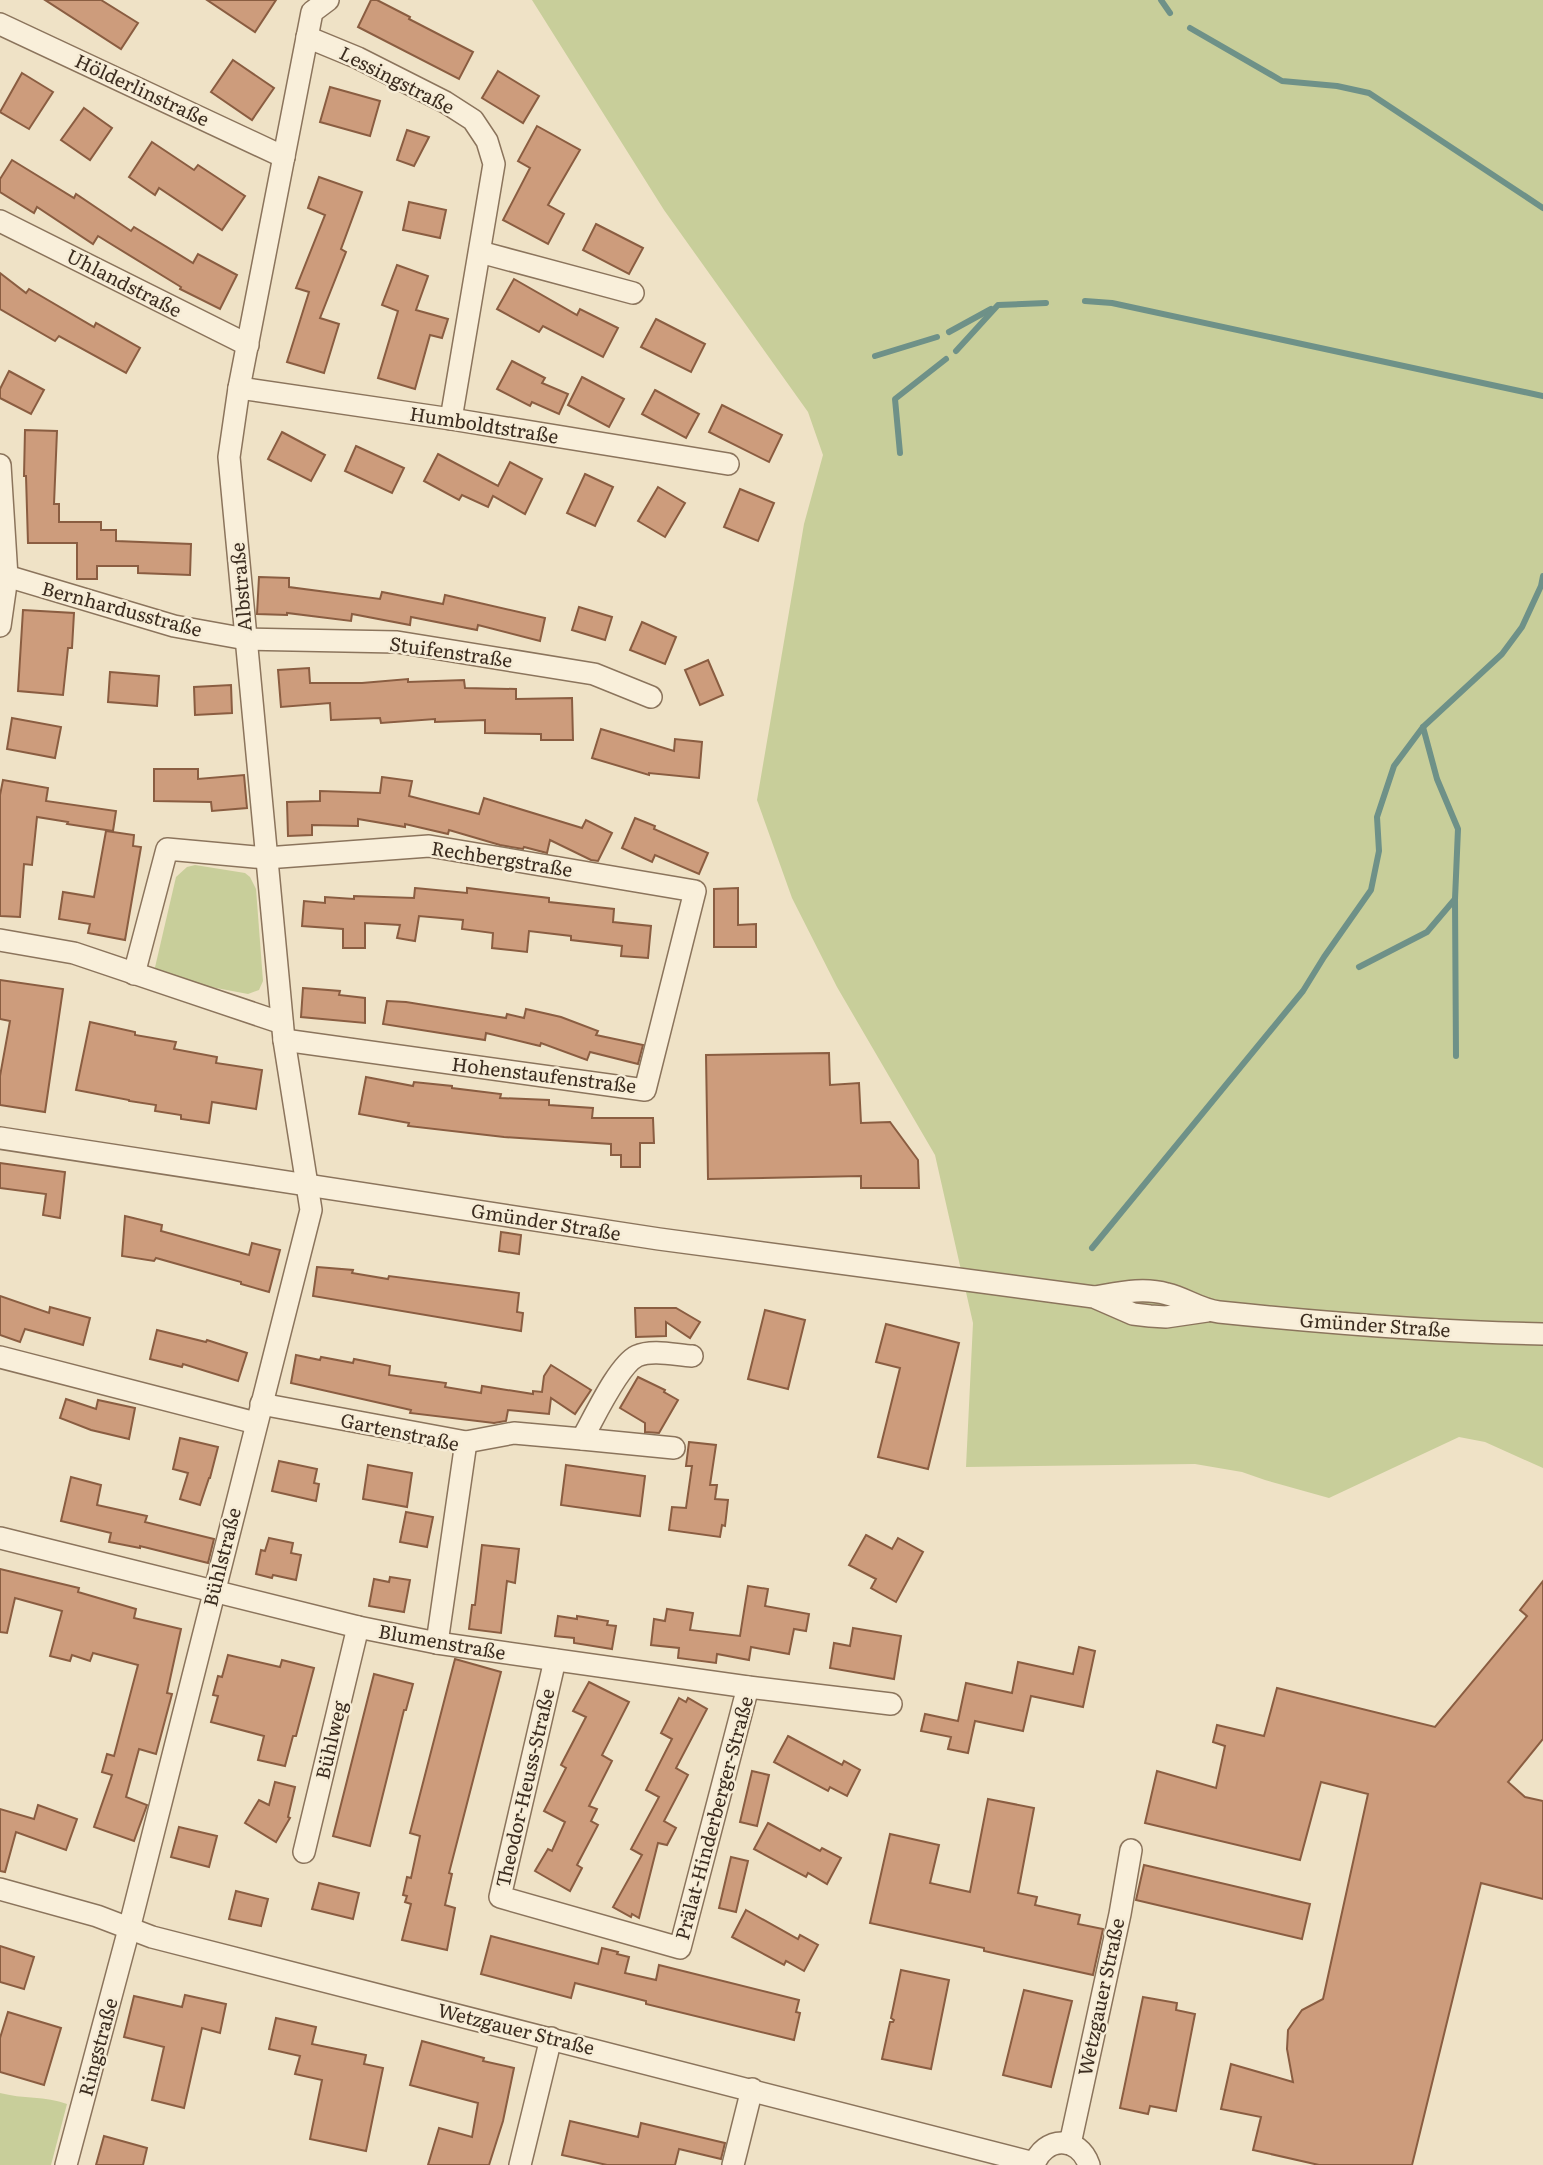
<svg xmlns="http://www.w3.org/2000/svg" width="1543" height="2165" viewBox="0 0 1543 2165" font-family="Literata,serif">
<rect width="100%" height="100%" fill="#efe2c6"/>
<!-- green -->
<g fill="#c8ce9a">
<polygon points="532,0 1543,0 1543,1468 1485,1442 1459,1437 1329,1498 1265,1480 1242,1472 1195,1464 966,1467 973,1323 935,1155 837,987 792,898 757,800 804,524 823,455 808,412 664,210"/>
<polygon points="195,865 245,873 250,877 256,889 263,981 259,990 248,994 153,976 176,877 187,867"/>
<path d="M0 2093C22 2099 46 2096 67 2104L51 2165H0Z"/>
</g>
<g fill="none" stroke-linecap="round" stroke-linejoin="round">
<!-- stream -->
<g stroke="#6e9188" stroke-width="6">
<polyline points="1161,0 1170,13"/>
<polyline points="1190,28 1282,81 1337,86 1369,93 1543,208"/>
<polyline points="1085,301 1112,303 1543,396"/>
<polyline points="949,332 991,309"/>
<polyline points="956,351 998,305 1046,303"/>
<polyline points="875,356 937,337"/>
<polyline points="900,453 895,399 946,359"/>
<polyline points="1423,727 1437,779 1458,829 1455,899 1456,1056"/>
<polyline points="1359,967 1427,932 1455,899"/>
<polyline points="1092,1248 1303,991 1324,957 1371,890 1379,851 1377,817 1394,766 1423,727 1502,654 1522,627 1541,586 1543,576"/>
</g>
</g>
<!-- building -->
<g fill="#cd9c7c" stroke="#8a5d41" stroke-width="2">
<polygon points="45,0 101,0 138,23 121,49"/>
<polygon points="207,0 276,0 255,32"/>
<polygon points="371,0 377,0 410,17 409,19 473,52 459,79 358,27"/>
<polygon points="233,60 274,88 252,120 211,92"/>
<polygon points="498,71 539,96 523,123 482,98"/>
<polygon points="22,73 53,92 29,129 0,112"/>
<polygon points="330,87 380,101 370,136 320,122"/>
<polygon points="84,108 112,128 90,160 61,140"/>
<polygon points="537,126 580,150 548,205 564,214 548,244 503,220 530,168 518,161"/>
<polygon points="407,130 429,137 414,166 397,160"/>
<polygon points="152,142 194,170 198,165 245,196 222,230 159,188 155,195 129,177"/>
<polygon points="12,160 74,198 76,194 131,231 134,227 193,263 198,254 237,275 220,309 180,289 181,287 98,236 93,244 37,207 34,213 0,192 0,179"/>
<polygon points="319,177 362,192 341,249 346,252 320,318 339,324 324,373 287,362 309,292 296,288 325,215 308,208"/>
<polygon points="409,202 446,210 440,238 403,230"/>
<polygon points="596,224 643,248 629,274 583,250"/>
<polygon points="397,265 428,276 416,310 448,319 442,338 430,335 415,389 378,378 398,311 382,305"/>
<polygon points="0,273 26,293 29,289 94,327 96,323 140,348 126,373 59,336 55,341 0,309"/>
<polygon points="514,279 577,315 580,309 618,328 603,357 543,326 539,332 497,309"/>
<polygon points="656,319 705,344 691,372 641,347"/>
<polygon points="512,361 545,378 542,383 568,394 559,414 532,402 530,406 497,389"/>
<polygon points="9,371 44,390 31,414 0,398 0,389"/>
<polygon points="582,377 624,399 609,427 568,405"/>
<polygon points="655,390 699,414 686,438 642,414"/>
<polygon points="722,405 782,435 769,462 709,432"/>
<polygon points="25,430 57,431 54,504 59,504 59,522 101,522 101,530 116,530 116,541 191,544 190,575 138,573 138,566 97,566 97,579 77,579 77,543 28,543 26,476 24,476"/>
<polygon points="282,432 325,455 311,481 268,459"/>
<polygon points="356,446 404,468 392,493 345,471"/>
<polygon points="438,454 498,486 510,462 542,479 525,514 493,496 488,507 462,495 459,500 424,481"/>
<polygon points="585,474 613,487 595,526 567,513"/>
<polygon points="658,487 685,503 665,537 638,521"/>
<polygon points="740,489 774,503 758,541 724,527"/>
<polygon points="259,577 289,578 289,587 380,599 382,592 443,604 445,595 545,618 540,641 478,625 477,630 411,617 410,625 352,614 351,621 287,613 287,615 257,614"/>
<polygon points="579,607 612,617 605,640 572,630"/>
<polygon points="23,610 74,613 72,648 68,648 63,695 18,691"/>
<polygon points="642,622 676,637 665,664 630,650"/>
<polygon points="708,660 723,695 700,705 685,670"/>
<polygon points="309,668 310,683 362,683 408,679 408,682 464,680 465,688 516,689 516,699 572,698 573,740 541,740 541,734 485,733 485,720 435,722 435,719 381,723 380,718 331,720 330,703 281,707 278,670"/>
<polygon points="110,672 159,676 157,706 108,702"/>
<polygon points="231,685 232,713 195,715 194,687"/>
<polygon points="12,718 61,727 55,758 7,749"/>
<polygon points="601,729 674,751 675,739 702,742 699,778 649,773 649,775 592,758"/>
<polygon points="154,769 198,769 198,779 244,775 247,808 212,811 211,802 154,801"/>
<polygon points="382,777 412,781 409,796 479,814 484,798 582,828 586,820 612,833 598,861 591,860 550,840 547,853 524,847 523,849 500,845 449,830 448,834 405,824 405,827 358,819 358,826 312,825 312,835 288,836 287,802 320,801 320,791 380,793"/>
<polygon points="3,780 48,788 46,801 116,811 113,831 67,824 68,822 37,817 32,865 24,864 20,917 0,916 0,795"/>
<polygon points="635,818 655,826 654,829 708,853 699,874 655,855 652,862 622,848"/>
<polygon points="106,831 134,835 133,846 141,847 125,940 88,933 90,924 59,919 63,892 94,897"/>
<polygon points="415,888 467,893 467,888 549,898 549,902 614,909 613,922 651,926 648,958 621,956 622,946 571,940 571,936 529,931 527,952 492,948 493,933 462,929 463,920 419,916 415,941 397,938 400,925 365,923 365,948 343,948 343,929 302,926 304,901 325,903 325,897 354,899 354,896 414,898"/>
<polygon points="738,888 738,925 756,924 756,947 714,947 714,889"/>
<polygon points="0,980 63,989 45,1112 0,1105 0,1076 10,1021 0,1019"/>
<polygon points="303,988 340,991 339,995 365,998 365,1023 301,1017"/>
<polygon points="387,1001 406,1002 506,1018 507,1014 524,1018 526,1009 561,1017 598,1031 596,1035 643,1045 638,1064 590,1052 587,1060 541,1043 540,1046 486,1033 485,1040 383,1024"/>
<polygon points="90,1022 135,1032 135,1035 176,1042 174,1049 217,1057 216,1063 262,1070 256,1109 212,1102 209,1123 181,1119 181,1115 155,1111 156,1105 129,1101 129,1100 76,1090"/>
<polygon points="829,1053 830,1085 859,1083 861,1123 890,1122 918,1160 919,1188 861,1188 861,1176 708,1179 706,1055"/>
<polygon points="366,1077 413,1086 414,1082 452,1086 452,1088 501,1094 500,1098 549,1100 549,1105 593,1108 592,1118 653,1118 654,1143 640,1143 640,1167 621,1167 621,1155 611,1155 611,1144 504,1137 408,1126 409,1123 359,1114"/>
<polygon points="0,1163 65,1172 60,1218 43,1215 46,1194 0,1188"/>
<polygon points="125,1216 162,1225 161,1231 249,1255 252,1243 280,1250 269,1292 241,1284 241,1282 156,1258 154,1261 122,1256"/>
<polygon points="501,1232 521,1235 519,1254 499,1251"/>
<polygon points="317,1267 353,1270 352,1273 388,1279 389,1276 519,1293 517,1312 523,1313 521,1331 313,1296"/>
<polygon points="0,1296 49,1313 50,1307 90,1318 83,1345 25,1329 20,1342 0,1335"/>
<polygon points="635,1308 676,1308 700,1322 690,1338 666,1322 666,1336 636,1337"/>
<polygon points="765,1310 805,1320 788,1389 748,1379"/>
<polygon points="886,1324 959,1343 928,1469 878,1457 900,1368 876,1362"/>
<polygon points="157,1330 206,1342 207,1340 247,1353 238,1381 183,1364 182,1367 150,1359"/>
<polygon points="296,1355 320,1360 321,1357 353,1363 354,1359 390,1366 389,1375 446,1383 445,1387 481,1393 482,1386 533,1394 533,1391 542,1392 544,1376 551,1365 591,1390 575,1414 551,1398 549,1414 508,1410 506,1421 494,1423 410,1413 411,1410 291,1383"/>
<polygon points="638,1377 665,1390 664,1392 678,1400 659,1433 645,1432 645,1423 620,1408"/>
<polygon points="66,1399 96,1409 98,1400 135,1408 129,1439 91,1430 60,1418"/>
<polygon points="180,1438 218,1447 210,1478 209,1478 200,1505 180,1499 188,1473 173,1469"/>
<polygon points="689,1442 716,1445 710,1485 717,1485 715,1499 728,1500 725,1526 722,1525 720,1537 669,1530 672,1507 686,1508 692,1466 686,1466"/>
<polygon points="279,1461 317,1469 314,1483 319,1484 316,1501 272,1491"/>
<polygon points="368,1465 412,1473 407,1507 363,1499"/>
<polygon points="566,1465 645,1476 640,1516 561,1505"/>
<polygon points="71,1477 101,1485 97,1505 147,1516 145,1522 214,1539 208,1563 140,1546 140,1548 109,1542 111,1533 61,1521"/>
<polygon points="406,1512 433,1517 427,1547 400,1542"/>
<polygon points="866,1535 892,1549 898,1538 923,1552 896,1602 871,1588 876,1579 849,1565"/>
<polygon points="269,1538 293,1543 291,1553 301,1555 296,1580 273,1575 272,1578 256,1574 261,1550 265,1551"/>
<polygon points="482,1545 519,1549 515,1583 507,1581 501,1633 469,1629 472,1605 475,1605"/>
<polygon points="0,1569 79,1588 78,1592 136,1609 134,1618 181,1629 167,1693 172,1694 156,1754 139,1749 126,1797 147,1805 134,1841 94,1827 112,1775 102,1772 107,1754 114,1756 138,1665 93,1653 90,1661 72,1655 70,1661 50,1656 62,1611 15,1598 7,1633 0,1632"/>
<polygon points="390,1577 410,1580 404,1612 369,1606 374,1579 389,1582"/>
<polygon points="1543,1581 1543,1739 1508,1782 1525,1797 1543,1801 1543,1899 1481,1883 1412,2165 1319,2165 1253,2150 1261,2117 1221,2109 1231,2064 1293,2082 1287,2049 1288,2030 1302,2010 1323,1999 1368,1794 1321,1782 1300,1860 1145,1823 1157,1771 1216,1788 1225,1746 1213,1742 1217,1725 1264,1736 1277,1688 1435,1727 1527,1616 1520,1610"/>
<polygon points="748,1586 768,1589 765,1606 809,1614 806,1631 794,1629 789,1654 751,1647 749,1660 717,1654 716,1663 678,1658 679,1648 651,1645 654,1619 665,1621 667,1609 693,1613 690,1630 740,1636"/>
<polygon points="558,1616 577,1619 577,1616 608,1621 607,1625 616,1626 612,1649 574,1643 574,1638 555,1636"/>
<polygon points="853,1628 901,1636 894,1679 830,1668 834,1643 850,1646"/>
<polygon points="1079,1647 1095,1651 1083,1707 1031,1696 1023,1731 975,1721 968,1753 948,1749 951,1737 921,1731 925,1714 958,1721 966,1683 1012,1693 1018,1662 1073,1674"/>
<polygon points="228,1655 280,1667 282,1660 314,1668 296,1736 293,1736 285,1766 258,1760 264,1736 211,1722 218,1696 213,1695 218,1676 222,1677"/>
<polygon points="455,1659 501,1672 449,1873 452,1874 445,1905 455,1908 447,1950 402,1940 411,1904 405,1902 407,1896 403,1895 407,1877 411,1878 420,1836 410,1833"/>
<polygon points="374,1674 413,1684 406,1710 404,1710 370,1846 333,1836"/>
<polygon points="589,1682 629,1702 602,1755 612,1761 589,1806 597,1809 591,1821 598,1825 577,1865 582,1868 570,1891 535,1871 548,1849 552,1851 565,1822 544,1811 566,1768 561,1765 586,1717 573,1711"/>
<polygon points="679,1698 686,1702 688,1698 707,1709 676,1768 688,1775 664,1821 676,1828 667,1845 658,1843 639,1918 632,1914 631,1917 613,1907 642,1855 631,1849 659,1797 646,1790 672,1739 661,1733"/>
<polygon points="788,1736 842,1765 844,1761 860,1770 847,1796 830,1787 828,1791 774,1762"/>
<polygon points="752,1771 769,1775 757,1826 740,1822"/>
<polygon points="275,1782 295,1787 288,1817 290,1818 276,1842 245,1823 259,1800 269,1805"/>
<polygon points="988,1799 1034,1808 1018,1893 1037,1897 1035,1905 1080,1915 1078,1924 1103,1929 1093,1975 984,1951 984,1948 870,1923 890,1834 939,1845 930,1883 970,1892"/>
<polygon points="38,1805 77,1819 66,1850 16,1832 5,1872 0,1871 0,1809 34,1819"/>
<polygon points="768,1823 820,1851 822,1848 841,1858 827,1884 808,1873 806,1877 754,1849"/>
<polygon points="179,1827 217,1836 209,1867 171,1857"/>
<polygon points="731,1857 748,1861 736,1912 719,1908"/>
<polygon points="1144,1865 1310,1904 1302,1939 1136,1900"/>
<polygon points="319,1883 359,1893 353,1919 312,1909"/>
<polygon points="236,1891 268,1899 261,1926 229,1919"/>
<polygon points="746,1910 798,1939 800,1935 818,1945 804,1971 786,1961 784,1965 732,1937"/>
<polygon points="491,1936 598,1964 602,1948 618,1952 617,1954 629,1957 625,1973 656,1980 659,1965 799,2000 796,2012 800,2013 794,2040 646,2004 646,2001 575,1983 571,1998 481,1974"/>
<polygon points="0,1946 34,1957 24,1989 0,1982"/>
<polygon points="901,1970 949,1980 931,2069 882,2059 890,2022 893,2022 894,2020 891,2018"/>
<polygon points="1024,1990 1072,2001 1051,2087 1003,2075"/>
<polygon points="185,1995 226,2004 220,2033 202,2028 184,2108 152,2100 164,2047 124,2037 134,1996 182,2007"/>
<polygon points="1143,1997 1177,2003 1176,2010 1195,2014 1176,2111 1150,2106 1148,2114 1120,2108"/>
<polygon points="8,2012 61,2028 44,2085 0,2072 0,2038"/>
<polygon points="276,2018 316,2027 312,2044 366,2055 364,2064 383,2068 366,2151 310,2139 322,2080 295,2074 300,2056 269,2049"/>
<polygon points="422,2041 484,2058 483,2061 514,2068 503,2121 489,2165 428,2165 439,2128 472,2137 478,2103 410,2085"/>
<polygon points="570,2121 638,2137 641,2123 725,2143 721,2159 679,2149 675,2165 607,2165 562,2155"/>
<polygon points="104,2136 147,2148 143,2165 96,2165"/>
</g>
<g fill="none" stroke-linecap="round" stroke-linejoin="round">
<!-- minor casing -->
<g stroke="#8b745c" stroke-width="24">
<g id="minor">
<polyline points="0,24 284,157"/>
<polyline points="307,37 358,58 445,102 473,120 487,141 494,164 451,419"/>
<polyline points="0,221 248,345"/>
<polyline points="480,252 633,293"/>
<polyline points="239,388 451,419 728,464"/>
<polyline points="0,465 7,577 0,626"/>
<polyline points="0,574 174,626 246,639 397,642 594,674 651,697"/>
<polyline points="0,940 74,953 282,1023"/>
<polyline points="134,974 167,849 266,858 429,846 695,891 645,1090 284,1040"/>
<polyline points="0,1138 659,1239 1094,1297 1133,1314 1150,1316 1166,1317 1207,1311"/>
<path d="M1095 1297C1119 1293 1143 1287 1167 1294 1185 1298 1200 1310 1219 1312 1327 1323 1435 1332 1543 1334"/>
<polyline points="0,1357 256,1423"/>
<path d="M261 1404 466 1442 514 1433 582 1439C593 1420 618 1365 637 1356 652 1349 676 1355 692 1356"/>
<polyline points="582,1439 674,1448"/>
<polyline points="0,1538 358,1627 437,1643 748,1687 891,1704"/>
<polyline points="437,1643 466,1442"/>
<polyline points="555,1660 500,1897 680,1948 748,1687"/>
<polyline points="304,1852 358,1627"/>
<polyline points="0,1889 97,1916 152,1937 1034,2163"/>
<polyline points="1070,2144 1120,1914 1131,1850"/>
<polyline points="66,2165 129,1929 311,1210 284,1040 229,457 239,388 312,12 328,0"/>
<polyline points="520,2165 551,2038"/>
<polyline points="733,2165 752,2089"/>
<path d="M1034 2165C1044 2136 1079 2135 1089 2165"/>
</g>
</g>
<!-- minor -->
<use href="#minor" stroke="#f9efda" stroke-width="21"/>
</g>
<g text-anchor="middle" stroke-width="5" stroke-linejoin="round" paint-order="stroke">
<!-- street labels -->
<g font-size="19" fill="#3b2c1f" stroke="#f6ecd6">
<text transform="translate(397 80) rotate(27)" y="7">Lessingstraße</text>
<text transform="translate(142 90) rotate(25)" y="7">Hölderlinstraße</text>
<text transform="translate(124 283) rotate(27)" y="7">Uhlandstraße</text>
<text transform="translate(484 425) rotate(9)" y="7">Humboldtstraße</text>
<text transform="translate(241 587) rotate(-95)" y="7">Albstraße</text>
<text transform="translate(122 609) rotate(15)" y="7">Bernhardusstraße</text>
<text transform="translate(451 652) rotate(8)" y="7">Stuifenstraße</text>
<text transform="translate(502 859) rotate(9)" y="7">Rechbergstraße</text>
<text transform="translate(544 1075) rotate(7)" y="7">Hohenstaufenstraße</text>
<text transform="translate(546 1222) rotate(9)" y="7">Gmünder Straße</text>
<text transform="translate(1375 1325) rotate(4)" y="7">Gmünder Straße</text>
<text transform="translate(400 1432) rotate(12)" y="7">Gartenstraße</text>
<text transform="translate(222 1557) rotate(-76)" y="7">Bühlstraße</text>
<text transform="translate(442 1642) rotate(10)" y="7">Blumenstraße</text>
<text transform="translate(331 1740) rotate(-77)" y="7">Bühlweg</text>
<text transform="translate(525 1788) rotate(-77)" y="7">Theodor-Heuss-Straße</text>
<text transform="translate(714 1818) rotate(-75)" y="7">Prälat-Hinderberger-Straße</text>
<text transform="translate(1101 1997) rotate(-78)" y="7">Wetzgauer Straße</text>
<text transform="translate(516 2029) rotate(14)" y="7">Wetzgauer Straße</text>
<text transform="translate(98 2047) rotate(-75)" y="7">Ringstraße</text>
</g>
</g>
</svg>
